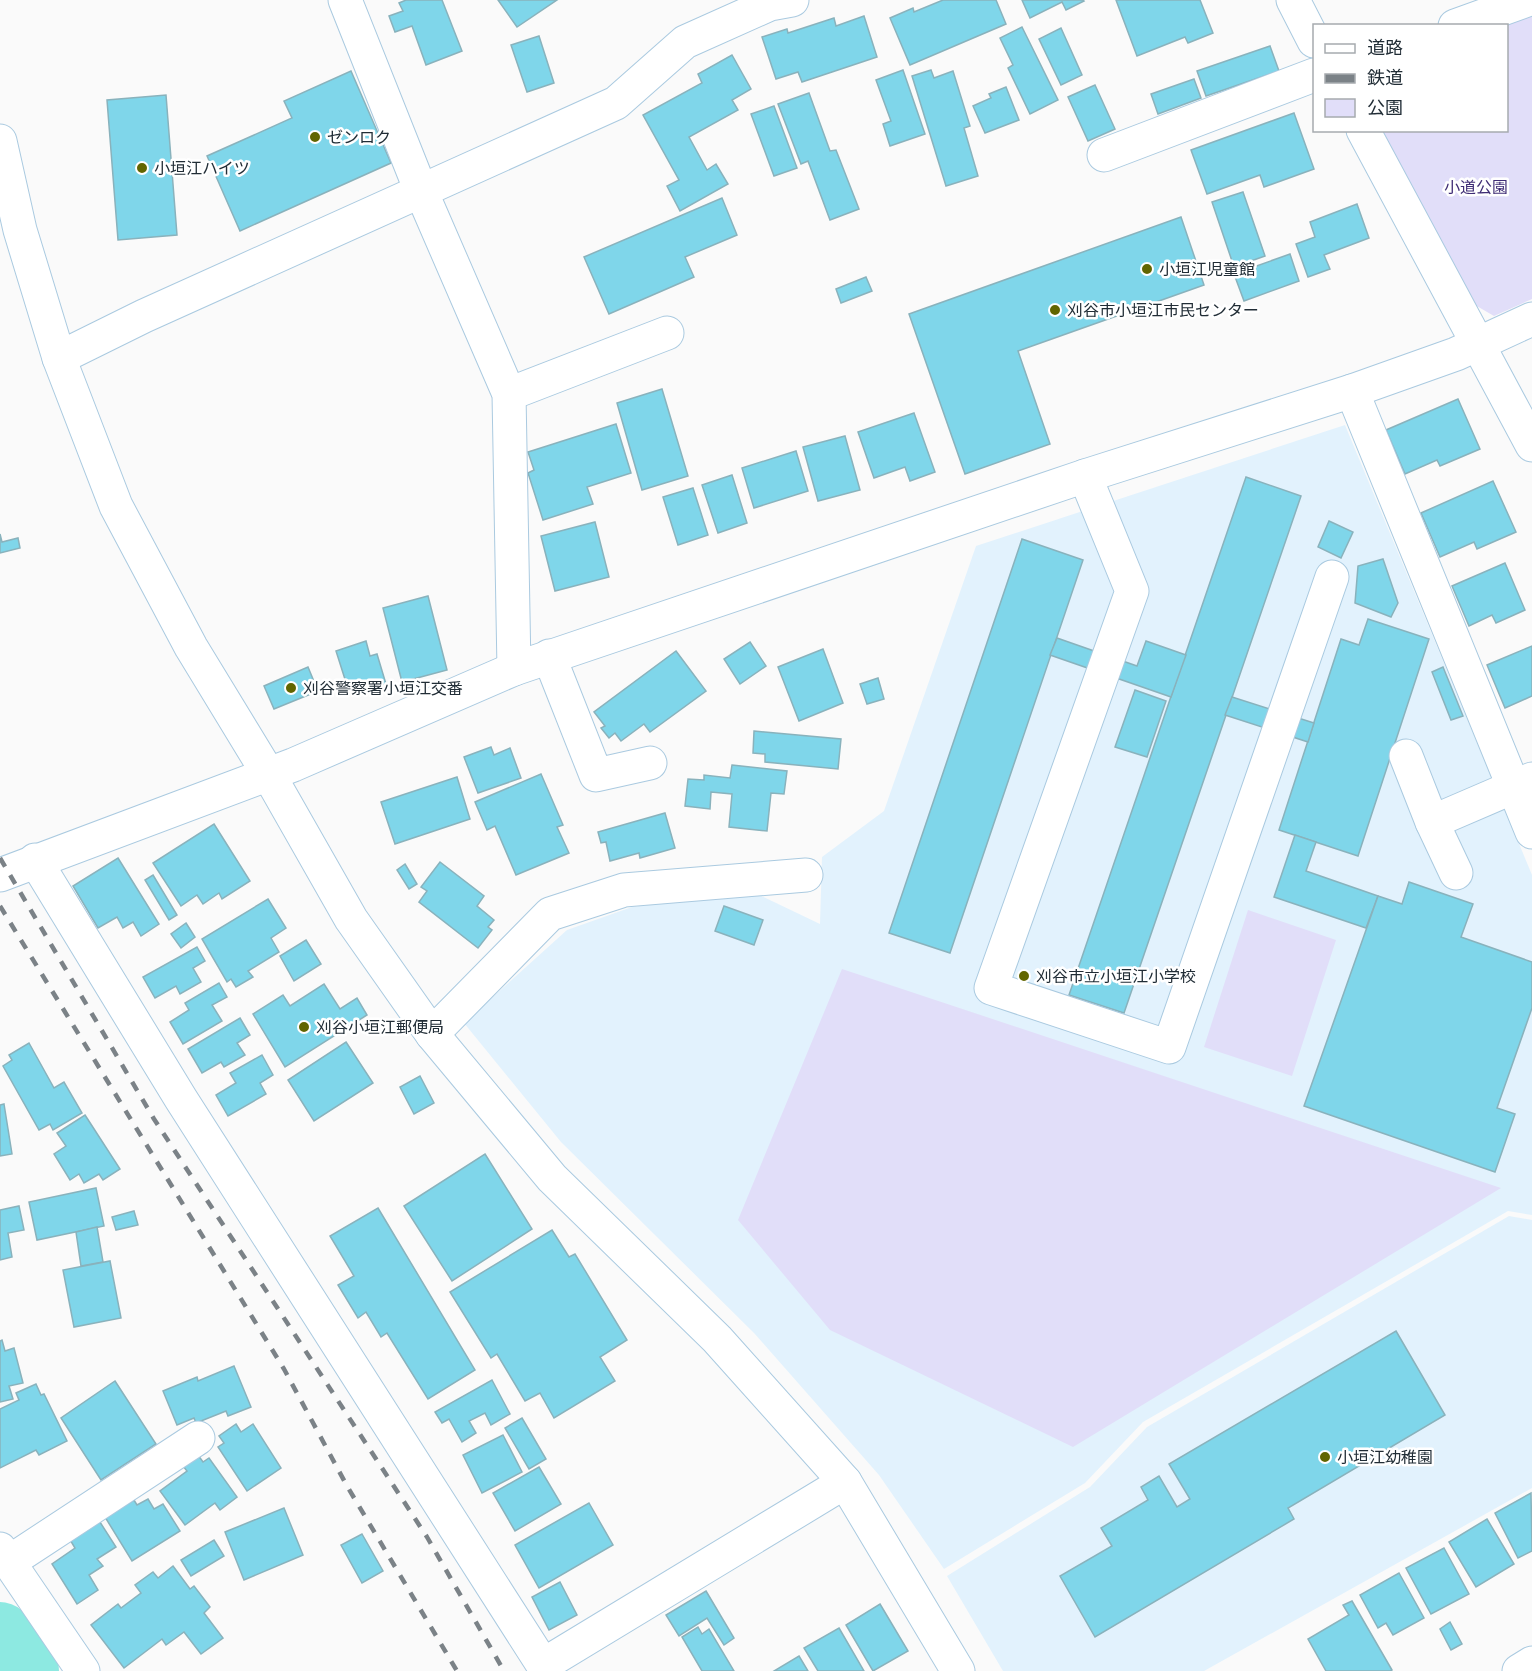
<svg xmlns="http://www.w3.org/2000/svg" width="1532" height="1671" viewBox="0 0 1532 1671" font-family="'Fira Sans Condensed','Noto Sans JP',sans-serif">
<rect width="100%" height="100%" fill="#fafafa"/>
<!-- built -->
<g fill="#e2f2fd">
<polygon points="1345,425 1532,875 1532,1215 1508,1211 1143,1422 1085,1483 944,1569 879,1475 754,1333 561,1142 464,1023 567,930 632,907 753,892 820,924 822,857 884,811 976,546"/>
<polygon points="1509,1216 1532,1220 1532,1488 1204,1671 1003,1671 947,1576 1090,1487 1147,1427"/>
</g>
<!-- green -->
<g fill="#e1def9">
<polygon points="1532,15 1532,299 1494,316 1475,305 1382,131 1506,130 1506,26 1503,25"/>
<polygon points="1248,910 1336,940 1292,1076 1204,1047"/>
<polygon points="842,969 1501,1188 1073,1447 830,1330 738,1220"/>
</g>
<g fill="none" stroke-linecap="round" stroke-linejoin="round">
<!-- river -->
<polyline stroke="#8de9e1" stroke-width="66" points="0,1635 26,1671"/>
</g>
<!-- building -->
<g fill="#7fd6ea" stroke="#89b2bc" stroke-width="1.5">
<polygon points="406,0 442,0 462,51 426,65 412,26 395,32 389,16 403,11 399,3"/>
<polygon points="498,0 557,0 517,27"/>
<polygon points="943,0 996,0 1006,24 910,65 890,18 913,8 914,12"/>
<polygon points="1022,0 1083,0 1084,1 1066,10 1062,2 1030,18"/>
<polygon points="1116,0 1200,0 1213,33 1188,43 1185,37 1137,56"/>
<polygon points="864,16 877,57 802,82 798,72 776,79 762,37 787,29 788,33 834,18 836,26"/>
<polygon points="1022,27 1058,100 1030,114 1008,68 1013,65 1000,38"/>
<polygon points="1061,28 1082,75 1061,85 1039,39"/>
<polygon points="539,36 554,83 527,92 511,45"/>
<polygon points="1270,46 1279,71 1206,96 1197,71"/>
<polygon points="732,55 751,89 732,100 738,110 689,137 707,170 716,164 728,184 680,211 667,186 679,180 643,115 702,83 698,74"/>
<polygon points="903,70 925,134 890,146 883,124 891,121 876,80"/>
<polygon points="931,70 934,78 953,71 970,126 964,128 978,176 946,186 912,76"/>
<polygon points="351,71 391,163 240,231 207,156 292,118 284,101"/>
<polygon points="1194,79 1201,98 1158,114 1151,94"/>
<polygon points="1095,85 1115,129 1088,141 1068,97"/>
<polygon points="1006,87 1019,120 985,133 973,106 991,98 989,94"/>
<polygon points="809,93 830,151 836,150 859,209 830,220 808,161 801,164 778,104"/>
<polygon points="166,95 177,235 118,240 107,100"/>
<polygon points="774,106 797,168 774,176 751,114"/>
<polygon points="1294,113 1314,169 1264,187 1260,175 1207,194 1191,150"/>
<polygon points="1243,192 1265,256 1234,267 1212,202"/>
<polygon points="722,198 737,235 685,257 694,277 609,314 584,257"/>
<polygon points="1357,204 1369,238 1324,255 1330,269 1308,277 1296,244 1315,237 1310,222"/>
<polygon points="1181,217 1204,285 1018,351 1050,444 965,474 909,314"/>
<polygon points="1290,254 1299,281 1244,301 1234,274"/>
<polygon points="866,277 872,291 841,303 836,289"/>
<polygon points="662,389 688,476 642,490 617,403"/>
<polygon points="1458,399 1480,449 1440,466 1437,460 1405,474 1386,430"/>
<polygon points="914,413 935,472 910,481 905,467 874,478 858,432"/>
<polygon points="616,424 631,473 587,487 593,504 543,520 528,473 534,470 528,452"/>
<polygon points="845,436 860,490 818,501 803,447"/>
<polygon points="796,451 808,491 754,508 742,468"/>
<polygon points="732,475 747,523 718,533 702,485"/>
<polygon points="1246,477 1301,496 1124,1013 1069,995"/>
<polygon points="1493,481 1516,532 1477,549 1474,542 1440,557 1421,513"/>
<polygon points="693,488 708,535 678,545 663,497"/>
<polygon points="1329,521 1353,532 1341,558 1318,547"/>
<polygon points="595,522 609,577 555,591 541,536"/>
<polygon points="0,534 2,542 18,538 20,548 0,553"/>
<polygon points="1022,539 1083,560 950,953 889,933"/>
<polygon points="1383,559 1398,603 1391,617 1355,603 1358,566"/>
<polygon points="1505,563 1525,610 1496,623 1492,615 1469,626 1452,586"/>
<polygon points="428,596 447,670 402,682 383,608"/>
<polygon points="1368,619 1429,639 1358,856 1279,830 1341,639 1359,645"/>
<polygon points="1057,638 1137,666 1146,641 1186,655 1171,697 1050,655"/>
<polygon points="366,641 370,656 377,654 386,684 350,695 336,651"/>
<polygon points="750,642 766,666 740,684 724,659"/>
<polygon points="1532,646 1532,696 1505,708 1487,665"/>
<polygon points="823,649 843,703 799,721 778,667"/>
<polygon points="676,651 706,691 650,732 644,724 621,741 615,733 609,738 601,728 605,726 594,712"/>
<polygon points="308,667 318,691 274,709 264,686"/>
<polygon points="1443,667 1463,716 1451,720 1432,672"/>
<polygon points="878,678 884,699 867,704 860,684"/>
<polygon points="1135,690 1166,701 1147,757 1115,747"/>
<polygon points="1232,697 1314,723 1308,742 1225,715"/>
<polygon points="754,731 841,739 838,769 765,762 765,754 753,753"/>
<polygon points="491,747 494,755 510,748 521,778 478,793 464,757"/>
<polygon points="732,765 787,771 784,794 771,793 767,831 729,827 732,794 711,792 710,809 685,806 688,779 704,780 704,775 730,778"/>
<polygon points="541,774 563,825 557,827 569,853 516,875 495,826 487,830 475,802"/>
<polygon points="457,777 470,819 395,844 381,802"/>
<polygon points="665,813 675,848 640,858 639,853 610,861 606,842 601,843 598,832"/>
<polygon points="214,824 250,881 222,899 219,893 203,904 197,895 181,906 153,863"/>
<polygon points="1295,835 1316,842 1306,871 1378,896 1366,928 1274,897"/>
<polygon points="118,858 159,924 141,936 133,922 123,928 117,917 98,928 73,886"/>
<polygon points="440,862 484,896 477,906 494,920 488,927 492,930 478,948 419,902 427,891 421,887"/>
<polygon points="405,864 417,884 409,889 397,870"/>
<polygon points="153,875 177,915 169,920 145,880"/>
<polygon points="1409,882 1473,904 1461,937 1532,962 1532,1008 1497,1108 1515,1114 1495,1172 1304,1106 1378,896 1402,904"/>
<polygon points="268,899 286,928 271,938 279,952 248,971 253,977 236,987 231,979 227,982 202,939"/>
<polygon points="724,906 763,920 754,945 715,931"/>
<polygon points="186,923 195,937 181,948 171,934"/>
<polygon points="306,940 321,964 294,981 280,956"/>
<polygon points="197,947 205,961 193,968 201,982 180,994 176,986 155,998 143,977"/>
<polygon points="219,983 227,997 212,1005 222,1021 183,1044 170,1022 189,1010 185,1003"/>
<polygon points="324,984 340,1009 357,998 367,1015 285,1067 253,1014 283,995 290,1006"/>
<polygon points="240,1018 250,1035 237,1043 245,1055 224,1067 221,1062 202,1073 188,1049"/>
<polygon points="346,1042 373,1083 314,1121 288,1080"/>
<polygon points="29,1043 54,1088 64,1082 82,1113 53,1130 50,1124 39,1130 3,1066 12,1060 9,1055"/>
<polygon points="262,1055 273,1075 260,1083 266,1094 228,1116 216,1095 236,1083 230,1073"/>
<polygon points="420,1076 434,1103 414,1114 400,1087"/>
<polygon points="4,1104 12,1154 0,1156 0,1105"/>
<polygon points="85,1115 120,1169 103,1180 99,1174 84,1183 79,1174 70,1180 54,1154 66,1146 57,1133"/>
<polygon points="485,1154 532,1229 452,1281 404,1206"/>
<polygon points="96,1188 104,1226 37,1240 29,1202"/>
<polygon points="19,1206 24,1230 8,1233 12,1257 0,1260 0,1210"/>
<polygon points="378,1208 475,1370 428,1399 387,1333 381,1337 366,1312 358,1318 338,1285 354,1276 330,1236"/>
<polygon points="134,1211 138,1225 116,1230 112,1217"/>
<polygon points="97,1227 103,1262 81,1266 76,1232"/>
<polygon points="552,1230 569,1257 575,1254 627,1340 600,1357 615,1381 554,1418 540,1393 525,1401 497,1354 491,1358 450,1292"/>
<polygon points="110,1261 121,1318 74,1327 63,1270"/>
<polygon points="1396,1331 1445,1415 1288,1508 1294,1519 1095,1637 1060,1576 1112,1546 1101,1528 1148,1500 1141,1487 1159,1476 1177,1507 1190,1499 1169,1464"/>
<polygon points="2,1340 5,1351 14,1348 23,1383 9,1386 13,1399 0,1402 0,1341"/>
<polygon points="234,1366 251,1407 228,1416 226,1411 196,1423 194,1418 177,1425 163,1391 197,1377 198,1381"/>
<polygon points="492,1380 510,1414 491,1425 485,1413 469,1421 476,1433 462,1442 449,1419 442,1423 435,1412"/>
<polygon points="115,1381 156,1444 101,1480 61,1418"/>
<polygon points="36,1384 41,1395 44,1394 67,1441 39,1455 36,1450 0,1468 0,1409 19,1400 16,1393"/>
<polygon points="522,1418 546,1459 529,1469 505,1428"/>
<polygon points="236,1424 241,1432 253,1424 281,1468 247,1491 218,1447 224,1443 219,1436"/>
<polygon points="503,1435 522,1472 482,1493 463,1455"/>
<polygon points="198,1455 203,1462 209,1458 237,1497 220,1510 215,1503 185,1525 160,1491 187,1471 183,1466"/>
<polygon points="539,1467 561,1504 515,1531 493,1493"/>
<polygon points="1531,1493 1532,1551 1518,1558 1495,1513"/>
<polygon points="148,1499 154,1509 163,1504 180,1531 132,1561 105,1517 134,1500 137,1505"/>
<polygon points="589,1503 613,1545 539,1588 515,1545"/>
<polygon points="284,1508 303,1555 244,1580 225,1532"/>
<polygon points="98,1519 116,1547 97,1559 103,1566 89,1575 98,1590 77,1604 52,1564 75,1548 69,1538"/>
<polygon points="1487,1519 1514,1564 1476,1587 1449,1542"/>
<polygon points="362,1534 383,1571 362,1583 341,1545"/>
<polygon points="214,1540 224,1556 191,1576 181,1560"/>
<polygon points="1444,1548 1469,1594 1431,1614 1406,1568"/>
<polygon points="173,1566 190,1589 194,1586 210,1607 204,1613 223,1638 201,1654 184,1632 166,1645 162,1639 124,1668 91,1625 118,1604 121,1608 141,1593 135,1585 153,1572 158,1578"/>
<polygon points="1399,1573 1424,1618 1393,1635 1386,1623 1378,1628 1360,1595"/>
<polygon points="560,1582 577,1615 549,1630 532,1597"/>
<polygon points="706,1591 734,1638 724,1645 707,1618 679,1636 666,1615"/>
<polygon points="1352,1601 1392,1670 1390,1671 1326,1671 1308,1639 1349,1615 1343,1605"/>
<polygon points="880,1604 908,1651 873,1671 846,1625"/>
<polygon points="1450,1622 1462,1644 1451,1650 1440,1629"/>
<polygon points="698,1627 702,1634 709,1629 734,1671 702,1671 682,1637"/>
<polygon points="839,1628 864,1671 818,1671 804,1648"/>
<polygon points="799,1656 808,1671 774,1671"/>
</g>
<g fill="none" stroke-linecap="round" stroke-linejoin="round">
<!-- minor casing -->
<g stroke="#aacae0" stroke-width="35">
<g id="minor">
<polyline points="345,0 421,191 509,394 514,669"/>
<polyline points="1293,0 1314,41"/>
<polyline points="1455,26 1527,0"/>
<polyline points="1363,130 1532,445"/>
<polyline points="0,141 20,230 59,358 116,506 191,647 269,775 351,919 432,1034 552,1178 717,1339 845,1482 958,1671"/>
<polyline points="1104,155 1314,75"/>
<polyline points="59,358 144,316 616,103 685,42 770,4 792,0"/>
<polyline points="1352,391 1532,832"/>
<polyline points="509,394 667,333"/>
<polyline points="1085,476 1132,591 991,988 1169,1047 1332,577"/>
<polyline points="549,656 596,775 650,763"/>
<polyline points="1406,756 1432,822 1532,779"/>
<polyline points="1432,822 1456,873"/>
<polyline points="35,860 181,1099 543,1665 845,1482"/>
<polyline points="0,875 293,765 514,669 1085,476 1352,391 1456,354 1532,319"/>
<polyline points="432,1034 550,914 624,890 806,875"/>
<polyline points="0,1549 83,1671"/>
<polyline points="9,1562 198,1438"/>
<polyline points="1519,1671 1532,1663"/>
</g>
</g>
<!-- minor -->
<use href="#minor" stroke="#fff" stroke-width="33"/>
<!-- rail -->
<g stroke="#7b8287" stroke-width="4.5" stroke-dasharray="10 10" stroke-linecap="butt">
<polyline points="0,858 154,1119 427,1537 504,1671"/>
<polyline points="0,906 284,1369 347,1486 457,1671"/>
</g>
</g>
<!-- markers -->
<g fill="#616500" stroke="#fff" stroke-width="2">
<circle cx="315" cy="137" r="6"/>
<circle cx="142" cy="168" r="6"/>
<circle cx="1147" cy="269" r="6"/>
<circle cx="1055" cy="310" r="6"/>
<circle cx="291" cy="688" r="6"/>
<circle cx="1024" cy="976" r="6"/>
<circle cx="304" cy="1027" r="6"/>
<circle cx="1325" cy="1457" r="6"/>
</g>
<g text-anchor="middle" stroke-width="5" stroke-linejoin="round" paint-order="stroke">
<!-- poi labels -->
<g font-size="16" fill="#212d36" stroke="#fff" text-anchor="start">
<text x="327" y="143">ゼンロク</text>
<text x="154" y="174">小垣江ハイツ</text>
<text x="1159" y="275">小垣江児童館</text>
<text x="1067" y="316">刈谷市小垣江市民センター</text>
<text x="303" y="694">刈谷警察署小垣江交番</text>
<text x="1036" y="982">刈谷市立小垣江小学校</text>
<text x="316" y="1033">刈谷小垣江郵便局</text>
<text x="1337" y="1463">小垣江幼稚園</text>
</g>
<!-- park labels -->
<g font-size="16" fill="#3f2d75" stroke="#fff">
<text x="1476" y="193">小道公園</text>
</g>
</g>
<!-- legend -->
<rect x="1313" y="24" width="195" height="108" fill="#ffffff" stroke="#a6abaf" stroke-width="1.5"/>
<rect x="1325" y="44" width="30" height="9" fill="#ffffff" stroke="#a6abaf" stroke-width="1.5"/>
<text x="1367" y="54" font-size="18" fill="#212d36">道路</text>
<rect x="1325" y="74" width="30" height="9" fill="#7b8287" stroke="#a6abaf" stroke-width="1.5"/>
<text x="1367" y="84" font-size="18" fill="#212d36">鉄道</text>
<rect x="1325" y="99" width="30" height="18" fill="#e1def9" stroke="#a6abaf" stroke-width="1.5"/>
<text x="1367" y="114" font-size="18" fill="#212d36">公園</text>
</svg>
